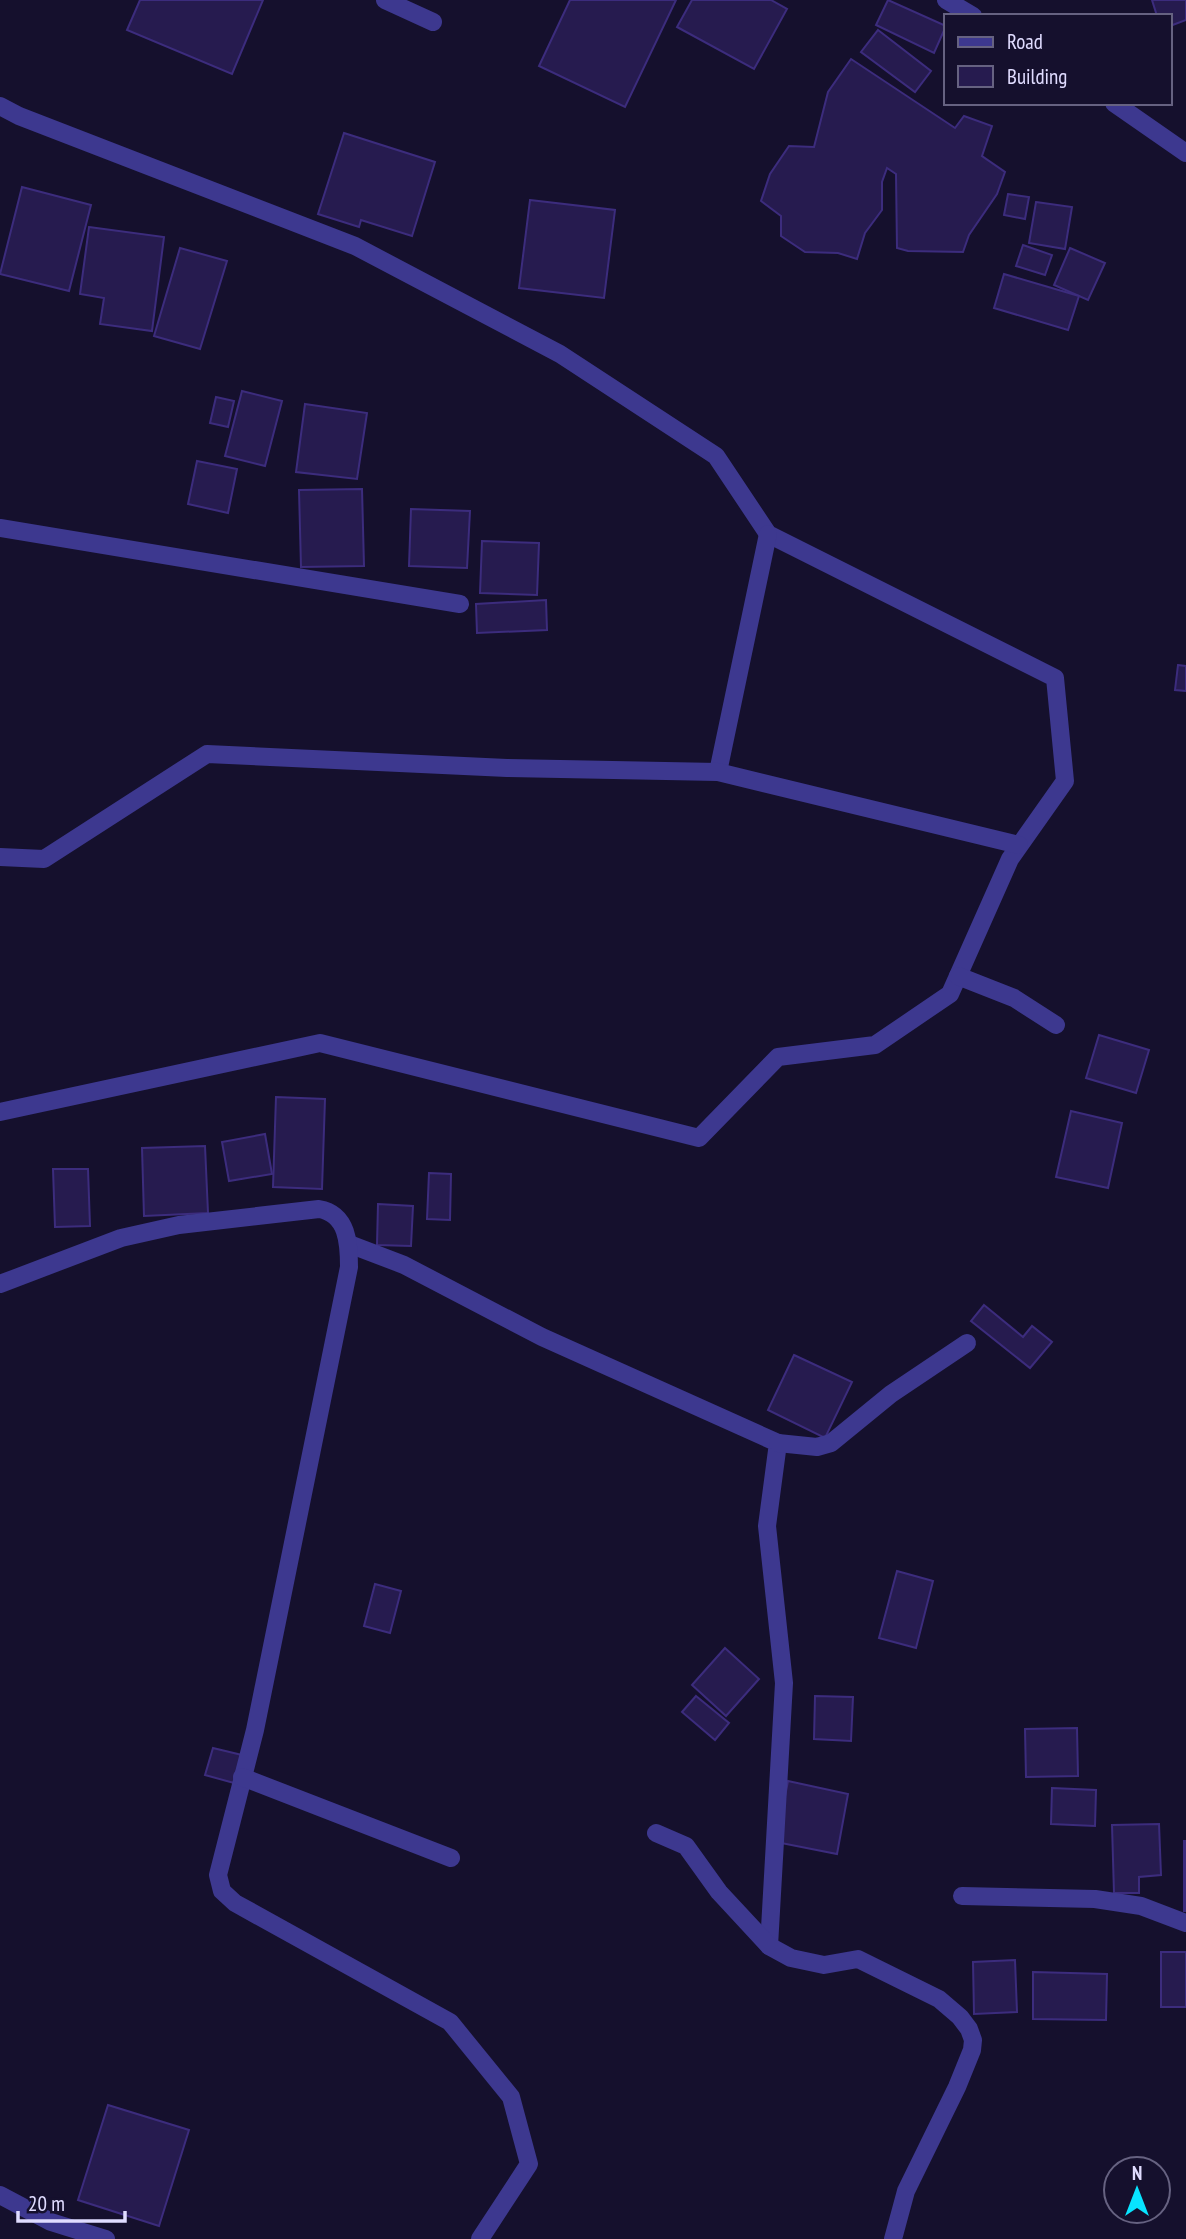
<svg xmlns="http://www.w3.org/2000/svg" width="1186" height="2239" viewBox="0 0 1186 2239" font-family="'PT Sans Narrow',sans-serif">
<rect width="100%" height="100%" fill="#15102d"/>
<!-- building -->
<g fill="#261b4f" stroke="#3c2c7d" stroke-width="2">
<polygon points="140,0 263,0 232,74 127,30"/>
<polygon points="570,0 676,0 625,107 539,66"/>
<polygon points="692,0 771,0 787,9 754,69 677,27"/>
<polygon points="888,0 946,26 934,53 876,25"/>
<polygon points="1152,0 1186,0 1186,20 1170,26 1170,16 1157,16"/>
<polygon points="878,30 931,71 915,92 861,52"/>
<polygon points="851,59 955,128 964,116 992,126 982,156 1005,172 997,194 969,235 963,252 908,251 897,248 896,174 887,168 882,182 882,210 865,233 857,259 838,253 805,252 781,236 781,216 761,201 770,174 789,146 814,147 828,92"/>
<polygon points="344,133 435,162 412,236 361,220 359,227 318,214"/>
<polygon points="22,187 91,205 69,291 0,274"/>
<polygon points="1008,194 1029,197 1025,219 1004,215"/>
<polygon points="530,200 615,210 604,298 519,288"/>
<polygon points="1036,202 1072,207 1065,249 1029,243"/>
<polygon points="89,227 164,237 152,331 100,324 104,298 80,294"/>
<polygon points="1023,245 1052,255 1045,275 1016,266"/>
<polygon points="180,248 227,261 200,349 154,336"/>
<polygon points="1070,248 1105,263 1088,300 1054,285"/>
<polygon points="1004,274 1079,296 1068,330 994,308"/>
<polygon points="242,391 282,401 265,466 225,456"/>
<polygon points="216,397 234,401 228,427 210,423"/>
<polygon points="305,404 367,413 357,479 296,472"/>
<polygon points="197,461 237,469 228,513 188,504"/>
<polygon points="362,489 364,566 301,567 299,490"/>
<polygon points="411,509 470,511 467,568 409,566"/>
<polygon points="482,541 539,543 537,595 480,593"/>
<polygon points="546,600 547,630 477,633 476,604"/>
<polygon points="1178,665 1186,666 1186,691 1175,690"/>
<polygon points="1099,1035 1149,1050 1136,1093 1086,1078"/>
<polygon points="276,1097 325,1099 322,1189 273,1187"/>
<polygon points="1071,1111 1122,1123 1108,1188 1056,1177"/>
<polygon points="265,1134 272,1174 229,1181 222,1142"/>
<polygon points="205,1146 208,1213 144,1216 142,1148"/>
<polygon points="53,1169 88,1169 90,1226 55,1227"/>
<polygon points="429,1173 451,1174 450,1220 427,1219"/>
<polygon points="378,1204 413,1206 411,1246 377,1245"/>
<polygon points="984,1305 1023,1337 1032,1326 1052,1342 1030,1368 971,1321"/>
<polygon points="794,1355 852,1382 825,1438 768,1410"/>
<polygon points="897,1571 933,1581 916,1648 879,1638"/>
<polygon points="375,1584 401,1591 390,1633 364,1626"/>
<polygon points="725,1648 759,1679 726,1716 692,1685"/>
<polygon points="696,1696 729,1723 715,1740 682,1712"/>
<polygon points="815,1696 853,1697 851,1741 814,1739"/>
<polygon points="1077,1728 1078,1776 1026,1777 1025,1729"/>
<polygon points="213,1748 242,1755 234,1783 205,1775"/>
<polygon points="788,1781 848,1794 837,1854 776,1842"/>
<polygon points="1052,1788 1096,1790 1095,1826 1051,1824"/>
<polygon points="1159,1824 1161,1875 1139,1877 1139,1893 1114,1893 1112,1825"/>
<rect x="1184" y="1841" width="2" height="70"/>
<rect x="1161" y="1952" width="25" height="55"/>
<polygon points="1015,1960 1017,2012 974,2014 973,1962"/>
<polygon points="1033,1972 1107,1974 1106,2020 1033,2019"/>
<polygon points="108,2105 189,2130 159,2226 78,2200"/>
</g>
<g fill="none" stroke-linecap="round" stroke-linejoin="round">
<!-- minor -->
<g stroke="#3d388f" stroke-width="18">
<polyline points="385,0 433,22"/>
<polyline points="946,0 973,16"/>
<polyline points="1114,103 1186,153"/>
<polyline points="0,106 19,116 355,246 560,354 716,456 768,534 1055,678 1065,781 1010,859 950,994 875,1045 778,1057 699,1138 320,1043 0,1112"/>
<polyline points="0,528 460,604"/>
<polyline points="718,772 768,534"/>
<polyline points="0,857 44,859 207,754 507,768 718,772 1019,845"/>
<polyline points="958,976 1014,998 1056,1025"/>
<polyline points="349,1244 404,1265 542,1337 778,1443 767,1526 784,1683 769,1946"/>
<path d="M0 1284 121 1238 179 1225 319 1209C348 1214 349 1244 349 1267L255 1730 218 1875 222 1891 235 1903 450 2022 511 2097 529 2164 480 2239"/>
<polyline points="778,1443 817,1447 831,1443 891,1394 967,1343"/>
<polyline points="242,1777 451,1858"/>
<polyline points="656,1833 686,1846 719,1892 769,1946 791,1958 824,1965 858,1959 939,1999 960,2017 969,2029 973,2040 972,2050 957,2087 906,2191 893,2239"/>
<polyline points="962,1896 1095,1899 1141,1906 1186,1923"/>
<polyline points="0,2195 51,2222 106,2239"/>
</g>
</g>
<!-- legend -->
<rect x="944" y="14" width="228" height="91" fill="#15102d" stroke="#666281" stroke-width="2"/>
<rect x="958" y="37" width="35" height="10" fill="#3d388f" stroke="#666281" stroke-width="2"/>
<text x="1007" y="49" font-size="21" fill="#e0dcff">Road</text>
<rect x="958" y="66" width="35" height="21" fill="#261b4f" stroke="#666281" stroke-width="2"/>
<text x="1007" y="84" font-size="21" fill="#e0dcff">Building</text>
<!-- north arrow -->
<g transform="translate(1137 2190)"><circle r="33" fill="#15102d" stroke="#666281" stroke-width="2"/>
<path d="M0-5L12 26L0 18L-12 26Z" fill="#08e4ff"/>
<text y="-10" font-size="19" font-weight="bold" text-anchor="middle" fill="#e0dcff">N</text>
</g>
<!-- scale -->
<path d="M18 2211v10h107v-10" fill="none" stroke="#e0dcff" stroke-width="3.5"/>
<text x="28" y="2211" font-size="21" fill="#e0dcff" stroke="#15102d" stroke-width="5" paint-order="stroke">20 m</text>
</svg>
